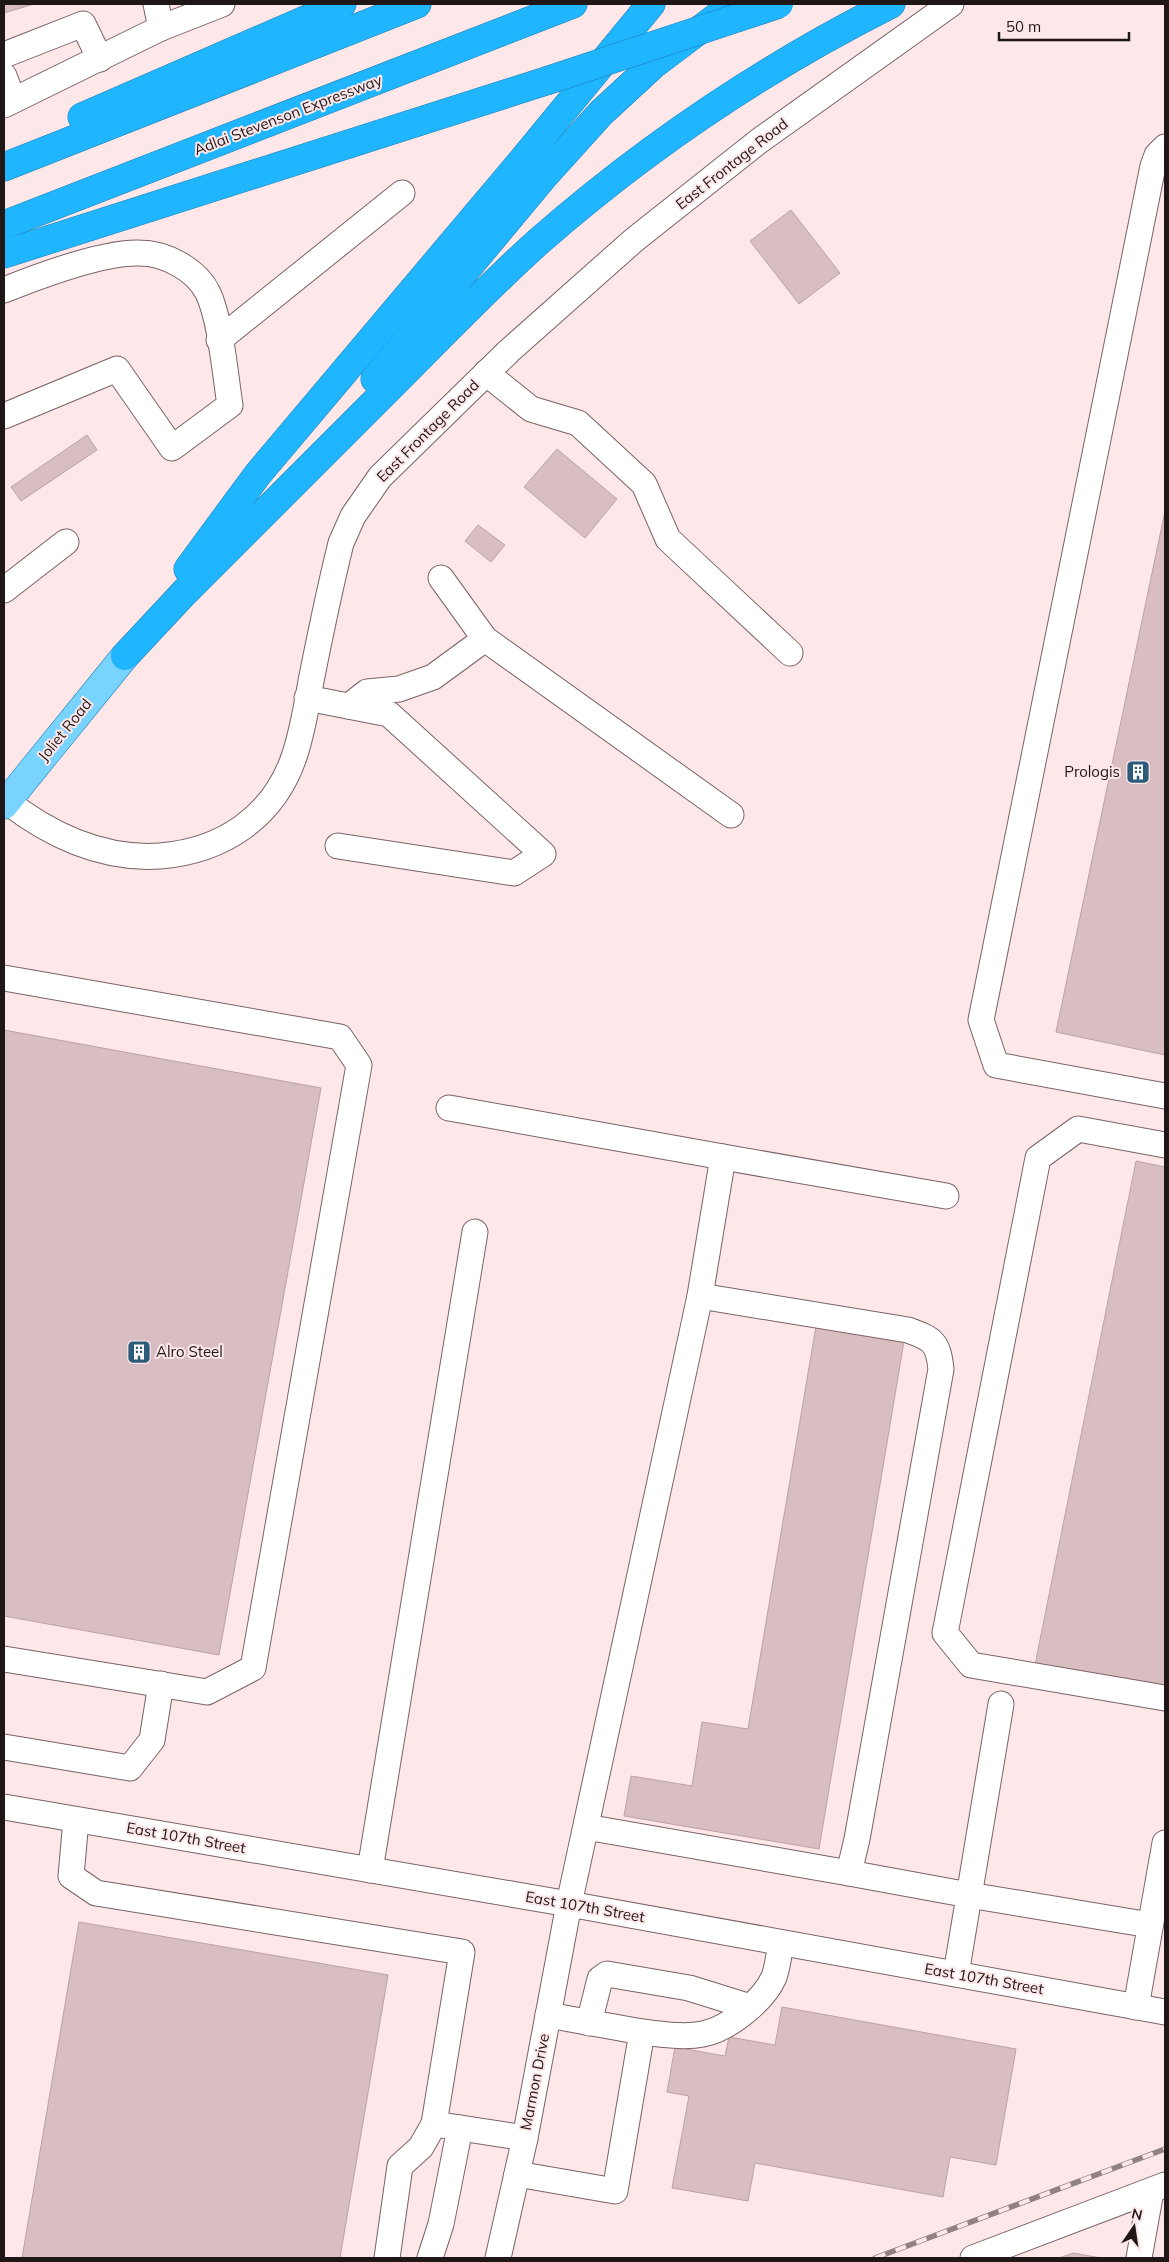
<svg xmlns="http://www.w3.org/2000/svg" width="1169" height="2262" viewBox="0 0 1169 2262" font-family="Mulish,sans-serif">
<rect width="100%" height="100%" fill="#fde7e9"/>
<!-- building -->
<g fill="#d9bec1" stroke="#bca1a5">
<polygon points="4,4 34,4 4,13"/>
<polygon points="791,210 840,273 799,304 750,241"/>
<polygon points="87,435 97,450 21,501 11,487"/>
<polygon points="557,449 617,499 585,538 524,487"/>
<polygon points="1165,511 1165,1055 1056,1032"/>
<polygon points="478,525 505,545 491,562 465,541"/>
<polygon points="4,1030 321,1088 219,1655 4,1616"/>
<polygon points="1136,1161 1165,1167 1165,1691 1035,1665"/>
<polygon points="816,1326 904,1341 819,1849 624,1816 631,1776 692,1786 702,1722 748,1729"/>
<polygon points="79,1922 388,1975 340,2258 22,2258"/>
<polygon points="782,2007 1016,2049 996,2165 950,2157 943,2197 755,2163 748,2201 672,2188 689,2096 667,2092 675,2047 725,2056 729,2037 775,2045"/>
<polygon points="1073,2253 1101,2258 1059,2258"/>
</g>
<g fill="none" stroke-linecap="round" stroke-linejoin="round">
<!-- minor casing -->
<g stroke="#7a6366" stroke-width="27">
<g id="minor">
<polyline points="156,4 161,28"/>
<polyline points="4,55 83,24 100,59"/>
<polyline points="4,76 13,100"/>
<polyline points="4,105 161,28 222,4"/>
<polyline points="1165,147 1157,155 1153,166 981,1020 996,1065 1165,1096"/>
<path d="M4 290C39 276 102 252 139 253 165 253 196 269 208 293 221 321 225 374 230 405L172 448 117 369 4 416"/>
<polyline points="219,340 402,193"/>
<polyline points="486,373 531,409 578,423 644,484 668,539 790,653"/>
<polyline points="441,578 485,639 731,815"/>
<polyline points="4,590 66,542"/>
<polyline points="307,698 389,714 543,854 514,873 338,846"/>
<polyline points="349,706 367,692 399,689 433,677 485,639"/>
<path d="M4 799C47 834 102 860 160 856 222 851 273 818 294 757 303 731 307 703 312 676 321 631 330 587 341 543L353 516 380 477 509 351 634 240 759 141 951 4"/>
<polyline points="4,978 340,1037 359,1065 253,1668 207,1692 4,1659"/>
<polyline points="449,1108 723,1157 700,1296"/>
<polyline points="1165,1145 1078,1129 1038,1158 945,1633 971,1665 1165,1698"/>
<polyline points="723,1157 946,1196"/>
<polyline points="4,1747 130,1768 152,1740 161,1684"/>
<polyline points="4,1807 569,1904 1165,2012"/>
<polyline points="76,1820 71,1876 96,1893 462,1952 434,2124"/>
<polyline points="370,1870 475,1232"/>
<polyline points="849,1873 969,1895 1150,1925"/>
<polyline points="956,1974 1001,1704"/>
<polyline points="1136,2007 1165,1843"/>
<polyline points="589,2023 600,1979 607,1974 689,1988 750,2007"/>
<path d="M642 2032C662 2034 683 2038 703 2034 729 2029 764 2000 774 1977 778 1966 779 1953 781 1943"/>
<polyline points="517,2174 615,2191 642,2032 548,2015"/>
<polyline points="387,2258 400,2166 421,2147 434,2124 525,2138"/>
<polyline points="430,2258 441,2224 460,2128"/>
<path d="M498 2258 525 2138 569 1904 700 1296 908 1330C933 1339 938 1342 941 1369L857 1839 849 1873 586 1827"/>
<polyline points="973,2258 1165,2185"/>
<polyline points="1139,2258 1151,2191"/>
</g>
</g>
<!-- major casing -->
<g stroke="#207dae" stroke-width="29">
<polyline id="major" points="4,805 125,656"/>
</g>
<!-- highway casing -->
<g stroke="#207dae" stroke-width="29">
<g id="highway">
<polyline points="82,117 342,4"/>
<polyline points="4,167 417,4"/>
<polyline points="4,225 573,4"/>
<polyline points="4,254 546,81"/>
<polyline points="375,379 545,175 601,113 653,65 734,4"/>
<polyline points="188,569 258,474 521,162 651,4"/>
<path d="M186 591C256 521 326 451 396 381 443 334 489 286 538 242 645 148 764 68 891 4"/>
<polyline points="125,656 197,579"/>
</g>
</g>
<!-- minor -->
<use href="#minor" stroke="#fff" stroke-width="25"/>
<!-- major -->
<use href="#major" stroke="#79d3ff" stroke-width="28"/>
<!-- highway -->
<use href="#highway" stroke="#20b5ff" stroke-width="28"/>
<!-- rail casing -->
<g stroke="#908182" stroke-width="5.5">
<polyline id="rail" points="875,2258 1165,2149"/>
</g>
<!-- rail -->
<use href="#rail" stroke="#fde7e9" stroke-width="4" stroke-dasharray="11" stroke-linecap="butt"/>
<!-- highway-bridge casing -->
<g stroke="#207dae" stroke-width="29" stroke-linecap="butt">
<polyline id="highway-bridge" points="546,81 779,4"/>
</g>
<!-- highway-bridge -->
<use href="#highway-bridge" stroke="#20b5ff" stroke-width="28"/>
</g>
<!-- icons -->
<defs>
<g id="building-square" transform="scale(1.25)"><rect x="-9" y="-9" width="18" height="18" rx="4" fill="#2a5b79" stroke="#fde7e9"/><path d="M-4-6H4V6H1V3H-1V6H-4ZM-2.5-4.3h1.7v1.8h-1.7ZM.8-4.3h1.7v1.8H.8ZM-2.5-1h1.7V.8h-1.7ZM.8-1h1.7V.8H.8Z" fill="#fff"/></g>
</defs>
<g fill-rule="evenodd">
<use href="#building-square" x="1138" y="772"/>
<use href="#building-square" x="139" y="1352"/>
</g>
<g text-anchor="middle" stroke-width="4" stroke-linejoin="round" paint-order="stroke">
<!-- street labels -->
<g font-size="15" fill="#1f1617" stroke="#fde7e9">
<text transform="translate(288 115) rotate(-21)" y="5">Adlai Stevenson Expressway</text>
<text transform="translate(732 164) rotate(-38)" y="5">East Frontage Road</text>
<text transform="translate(428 431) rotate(-45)" y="5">East Frontage Road</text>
<text transform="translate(65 730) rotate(-51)" y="5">Joliet Road</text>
<text transform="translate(186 1838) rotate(10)" y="5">East 107th Street</text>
<text transform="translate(585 1907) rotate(10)" y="5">East 107th Street</text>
<text transform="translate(984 1979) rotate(10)" y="5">East 107th Street</text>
<text transform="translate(535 2082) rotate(-79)" y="5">Marmon Drive</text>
</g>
<!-- poi labels -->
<g font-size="15" fill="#1f1617" stroke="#fde7e9" text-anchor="end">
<text x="1120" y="777">Prologis</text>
<text x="156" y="1357" text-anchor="start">Alro Steel</text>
</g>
</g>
<!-- border -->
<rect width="1169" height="2262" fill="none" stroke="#1f1617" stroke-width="10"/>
<!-- north arrow -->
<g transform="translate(1134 2227) rotate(13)" stroke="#fde7e9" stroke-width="4" paint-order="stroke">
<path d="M0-4L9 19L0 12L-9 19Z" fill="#1f1617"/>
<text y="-8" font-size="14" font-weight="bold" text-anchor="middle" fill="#1f1617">N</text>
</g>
<!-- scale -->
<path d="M999 32v8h130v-8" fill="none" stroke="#1f1617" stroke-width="2.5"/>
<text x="1006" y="32" font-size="15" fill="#1f1617" stroke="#fde7e9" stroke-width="4" paint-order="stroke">50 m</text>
</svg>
